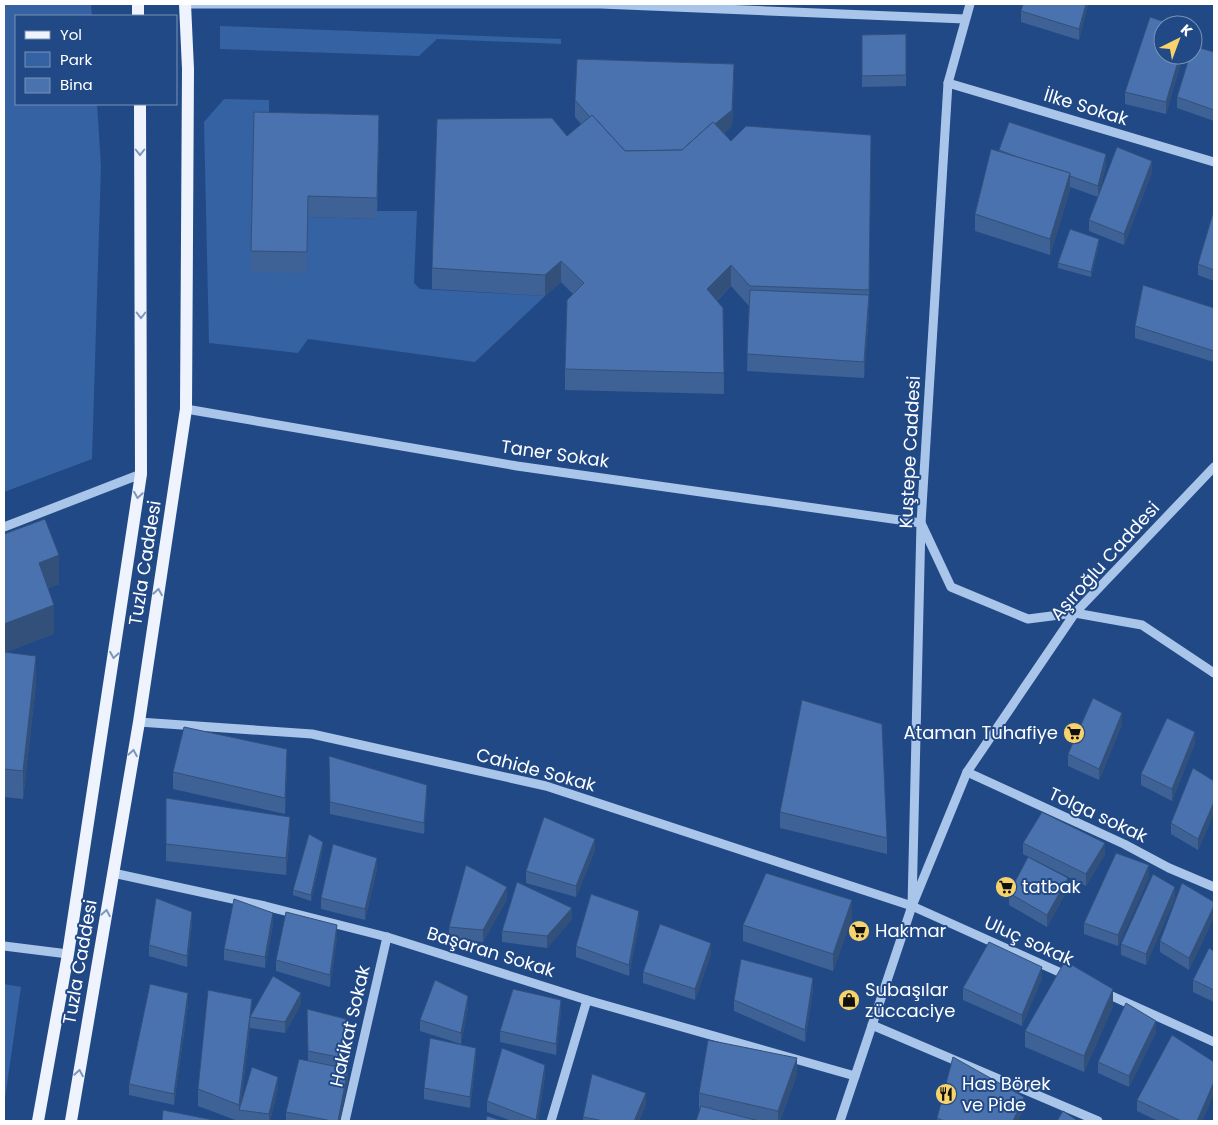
<svg xmlns="http://www.w3.org/2000/svg" width="1218" height="1125" viewBox="0 0 1218 1125" font-family="Poppins,sans-serif">
<rect width="100%" height="100%" fill="#214986"/>
<!-- green -->
<g fill="#3562a3">
<polygon points="4,4 91,4 92,16 16,16 16,104 97,104 101,166 92,459 4,492"/>
<polygon points="220,26 561,39 561,44 437,39 419,56 220,49"/>
<polygon points="224,99 269,100 269,133 308,217 377,219 377,211 417,211 414,283 420,289 545,296 475,362 308,339 298,353 209,343 204,122"/>
<polygon points="4,984 21,987 4,1105"/>
</g>
<g fill="none" stroke-linecap="round" stroke-linejoin="round">
<!-- minor -->
<g stroke="#aac5ea" stroke-width="9">
<polyline points="185,4 601,4 965,19"/>
<polyline points="948,83 1214,162"/>
<polyline points="186,409 517,466 921,523 951,587 1028,619 1075,613 1142,625 1214,673"/>
<polyline points="4,527 141,474"/>
<polyline points="139,722 312,734 546,786 912,906 1068,976"/>
<polyline points="967,772 1124,844 1169,868 1214,887"/>
<polyline points="113,873 265,906 387,937 587,1000 855,1076"/>
<polyline points="912,906 921,523 948,83 970,4"/>
<polyline points="4,946 68,954"/>
<polyline points="1103,992 1214,1042"/>
<polyline points="872,1025 1098,1121"/>
<polyline points="345,1121 387,937"/>
<polyline points="551,1121 587,1000"/>
<polyline points="840,1121 912,906 967,772 1075,613 1214,467"/>
</g>
<!-- major -->
<g stroke="#eef3fe" stroke-width="12">
<polyline points="138,4 138,16"/>
<polyline points="38,1121 68,954 141,474 140,104"/>
<polyline points="71,1121 139,722 186,409 188,69 185,4"/>
</g>
</g>
<!-- wall -->
<g fill="#3f6296">
<polygon points="1088,4 1079,40 1021,22 1021,11"/>
<polygon points="906,34 906,86 862,87 862,35"/>
<polygon points="1214,52 1214,121 1177,108 1177,97"/>
<polygon points="1183,55 1166,114 1125,104 1125,92"/>
<polygon points="734,80 732,126 724,133 731,141 871,135 869,311 864,378 747,371 749,306 731,286 717,301 723,308 724,394 565,390 565,369 573,294 561,282 545,296 432,289 432,268 581,124 575,117 575,100"/>
<polygon points="254,112 379,136 377,219 308,217 307,273 251,272"/>
<polygon points="999,150 1106,165 1099,193 1152,172 1124,245 1089,231 1089,220 1098,197 1070,187 1070,190 1050,255 975,231 975,214"/>
<polygon points="1214,210 1214,281 1198,275 1198,264"/>
<polygon points="1099,244 1091,277 1058,268 1058,263"/>
<polygon points="1214,308 1214,362 1135,338 1135,326"/>
<polygon points="4,534 59,584 48,588 54,634 6,652 36,684 23,799 4,797"/>
<polygon points="1122,724 1099,780 1068,766 1068,754"/>
<polygon points="1195,743 1172,801 1141,785 1141,774"/>
<polygon points="329,756 427,796 424,834 330,814"/>
<polygon points="287,765 285,814 173,789 173,772"/>
<polygon points="1214,781 1214,813 1198,850 1171,834 1171,823"/>
<polygon points="166,798 290,833 286,875 166,861"/>
<polygon points="780,812 887,838 887,854 780,828"/>
<polygon points="1023,843 1105,854 1086,886 1023,854"/>
<polygon points="323,848 311,901 293,895 293,890"/>
<polygon points="595,850 576,897 526,883 526,871"/>
<polygon points="377,869 365,920 321,909 321,898"/>
<polygon points="1149,877 1118,946 1084,934 1084,923"/>
<polygon points="1068,889 1047,927 1009,905 1009,893"/>
<polygon points="1175,898 1146,965 1121,955 1121,944"/>
<polygon points="507,899 483,942 449,938 449,927"/>
<polygon points="1214,902 1214,917 1189,970 1160,952 1160,941"/>
<polygon points="852,917 833,971 743,941 743,925"/>
<polygon points="572,919 547,948 502,942 502,931"/>
<polygon points="192,923 187,967 149,956 149,945"/>
<polygon points="639,923 629,976 576,957 576,946"/>
<polygon points="273,924 265,968 224,960 224,949"/>
<polygon points="337,937 330,987 276,971 276,960"/>
<polygon points="1214,951 1214,1002 1193,992 1193,980"/>
<polygon points="711,954 695,1000 643,983 643,972"/>
<polygon points="1042,978 1022,1026 963,1000 963,988"/>
<polygon points="813,989 805,1042 734,1011 734,1000"/>
<polygon points="188,1004 174,1105 129,1095 129,1084"/>
<polygon points="301,1004 285,1033 250,1028 250,1027 241,1103 278,1088 270,1121 272,1121 238,1121 198,1106 198,1089 252,1015"/>
<polygon points="1113,1006 1084,1072 1025,1047 1025,1031"/>
<polygon points="468,1007 461,1044 420,1031 420,1020"/>
<polygon points="307,1009 346,1030 343,1068 348,1080 340,1121 286,1121 286,1112 308,1061"/>
<polygon points="561,1011 556,1055 500,1042 500,1031"/>
<polygon points="1156,1032 1129,1087 1098,1073 1098,1062"/>
<polygon points="476,1059 470,1108 424,1099 424,1088"/>
<polygon points="797,1074 780,1121 696,1121 700,1109 699,1109 699,1093"/>
<polygon points="545,1076 538,1121 512,1121 487,1112 487,1101"/>
<polygon points="1214,1093 1202,1121 1158,1121 1137,1111 1137,1100"/>
<polygon points="646,1104 639,1121 583,1121 583,1117"/>
<polygon points="1024,1108 1018,1121 937,1121 937,1118"/>
</g>
<!-- shaded-wall -->
<g fill="#33507a">
<polygon points="1086,4 1088,4 1079,40 1079,29"/>
<polygon points="1180,55 1183,55 1166,114 1166,102"/>
<polygon points="734,64 732,126 682,171 682,154"/>
<polygon points="1106,154 1106,165 1098,198 1098,186"/>
<polygon points="1152,161 1152,172 1124,245 1124,234"/>
<polygon points="1070,173 1070,190 1050,255 1050,239"/>
<polygon points="1099,239 1099,244 1091,277 1091,272"/>
<polygon points="561,261 561,282 545,296 545,275"/>
<polygon points="731,265 731,286 707,310 707,289"/>
<polygon points="869,295 869,311 864,378 864,362"/>
<polygon points="59,555 59,584 39,591 39,563"/>
<polygon points="54,605 54,634 4,653 4,624"/>
<polygon points="36,656 36,684 23,799 23,771"/>
<polygon points="1122,713 1122,724 1099,780 1099,769"/>
<polygon points="1195,732 1195,743 1172,801 1172,789"/>
<polygon points="287,749 287,765 285,814 285,798"/>
<polygon points="427,785 427,796 424,834 424,823"/>
<polygon points="1214,802 1214,813 1198,850 1198,839"/>
<polygon points="290,817 290,833 286,875 286,858"/>
<polygon points="595,839 595,850 576,897 576,886"/>
<polygon points="323,842 323,848 311,901 311,895"/>
<polygon points="1105,843 1105,854 1086,886 1086,874"/>
<polygon points="377,858 377,869 365,920 365,909"/>
<polygon points="1149,865 1149,877 1118,946 1118,935"/>
<polygon points="1068,878 1068,889 1047,927 1047,915"/>
<polygon points="507,887 507,899 483,942 483,930"/>
<polygon points="1175,887 1175,898 1146,965 1146,954"/>
<polygon points="852,900 852,917 833,971 833,954"/>
<polygon points="1214,906 1214,917 1189,970 1189,958"/>
<polygon points="572,908 572,919 547,948 547,936"/>
<polygon points="639,911 639,923 629,976 629,965"/>
<polygon points="192,912 192,923 187,967 187,956"/>
<polygon points="273,913 273,924 265,968 265,957"/>
<polygon points="337,925 337,937 330,987 330,975"/>
<polygon points="711,943 711,954 695,1000 695,989"/>
<polygon points="1042,967 1042,978 1022,1026 1022,1015"/>
<polygon points="813,978 813,989 805,1042 805,1030"/>
<polygon points="1113,989 1113,1006 1084,1072 1084,1056"/>
<polygon points="188,993 188,1004 174,1105 174,1094"/>
<polygon points="301,993 301,1004 285,1033 285,1022"/>
<polygon points="468,996 468,1007 461,1044 461,1033"/>
<polygon points="252,999 251,1017 250,1017 250,1027 240,1111 239,1110 239,1105"/>
<polygon points="561,1000 561,1011 556,1055 556,1044"/>
<polygon points="346,1019 346,1030 343,1069 343,1058"/>
<polygon points="1156,1021 1156,1032 1129,1087 1129,1076"/>
<polygon points="476,1048 476,1059 470,1108 470,1097"/>
<polygon points="797,1058 797,1074 780,1121 778,1121 778,1111"/>
<polygon points="545,1065 545,1076 538,1121 536,1121"/>
<polygon points="348,1069 348,1080 340,1121 338,1121"/>
<polygon points="278,1077 278,1088 270,1121 269,1121 269,1114"/>
<polygon points="1214,1082 1214,1093 1202,1121 1197,1121"/>
<polygon points="646,1093 646,1104 639,1121 634,1121"/>
<polygon points="1024,1097 1024,1108 1018,1121 1013,1121"/>
</g>
<!-- building -->
<g fill="#4972ae" stroke="#33507a">
<polygon points="1023,4 1086,4 1079,29 1021,11"/>
<polygon points="1150,17 1174,25 1163,25 1163,55 1180,55 1166,102 1125,92"/>
<polygon points="906,34 906,75 862,76 862,35"/>
<polygon points="1193,46 1214,52 1214,110 1177,97 1190,55 1193,55"/>
<polygon points="577,59 734,64 732,110 715,124 713,122 682,150 625,151 592,115 590,117 575,100"/>
<polygon points="254,112 379,115 377,198 308,196 307,252 251,251"/>
<polygon points="592,115 625,151 682,150 713,122 731,141 746,126 871,135 869,290 750,286 731,265 707,289 723,308 724,373 565,369 567,300 584,283 561,261 545,275 432,268 437,119 552,118 567,136"/>
<polygon points="1009,122 1106,154 1098,186 1070,176 1070,173 1020,158 999,150"/>
<polygon points="1117,147 1152,161 1124,234 1089,220"/>
<polygon points="991,149 1070,173 1050,239 975,214"/>
<polygon points="1214,210 1214,270 1198,264"/>
<polygon points="1070,229 1099,239 1091,272 1058,263"/>
<polygon points="1143,285 1214,308 1214,351 1135,326"/>
<polygon points="750,290 869,295 864,362 747,354"/>
<polygon points="45,519 59,555 39,563 54,605 4,624 4,534"/>
<polygon points="4,652 36,656 23,771 4,769"/>
<polygon points="1093,698 1122,713 1099,769 1068,754"/>
<polygon points="802,700 882,724 887,838 780,812"/>
<polygon points="1167,718 1195,732 1172,789 1141,774"/>
<polygon points="184,727 287,749 285,798 173,772"/>
<polygon points="329,756 427,785 424,823 330,802"/>
<polygon points="1193,768 1214,781 1214,802 1198,839 1171,823"/>
<polygon points="166,798 290,817 286,858 166,844"/>
<polygon points="1042,812 1105,843 1086,874 1023,843"/>
<polygon points="544,817 595,839 576,886 526,871"/>
<polygon points="309,834 323,842 311,895 293,890"/>
<polygon points="333,844 377,858 365,909 321,898"/>
<polygon points="1116,853 1149,865 1118,935 1084,923"/>
<polygon points="1028,857 1068,878 1047,915 1009,893"/>
<polygon points="466,865 507,887 483,930 449,927"/>
<polygon points="766,873 852,900 833,954 743,925"/>
<polygon points="1153,874 1175,887 1146,954 1121,944"/>
<polygon points="517,882 572,908 547,936 502,931"/>
<polygon points="1182,883 1214,902 1214,906 1189,958 1160,941"/>
<polygon points="591,894 639,911 629,965 576,946"/>
<polygon points="156,898 192,912 187,956 149,945"/>
<polygon points="234,899 273,913 265,957 224,949"/>
<polygon points="286,912 337,925 330,975 276,960"/>
<polygon points="660,924 711,943 695,989 643,972"/>
<polygon points="989,942 1042,967 1022,1015 963,988"/>
<polygon points="1209,948 1214,951 1214,990 1193,980"/>
<polygon points="741,959 813,978 805,1030 734,1000"/>
<polygon points="1065,961 1113,989 1084,1056 1025,1031"/>
<polygon points="273,976 301,993 285,1022 250,1017"/>
<polygon points="435,980 468,996 461,1033 420,1020"/>
<polygon points="150,984 188,993 174,1094 129,1084"/>
<polygon points="513,989 561,1000 556,1044 500,1031"/>
<polygon points="208,990 252,999 239,1105 198,1089"/>
<polygon points="1126,1003 1156,1021 1129,1076 1098,1062"/>
<polygon points="307,1009 346,1019 343,1058 308,1051"/>
<polygon points="1172,1035 1214,1062 1214,1082 1197,1121 1181,1121 1137,1100"/>
<polygon points="430,1038 476,1048 470,1097 424,1088"/>
<polygon points="708,1040 797,1058 778,1111 699,1093"/>
<polygon points="502,1048 545,1065 536,1120 487,1101"/>
<polygon points="953,1057 1024,1097 1013,1121 944,1121 937,1118"/>
<polygon points="299,1059 348,1069 338,1121 332,1121 286,1112"/>
<polygon points="252,1067 278,1077 269,1114 239,1110"/>
<polygon points="592,1074 646,1093 634,1121 604,1121 583,1117"/>
<polygon points="701,1106 759,1121 696,1121"/>
<polygon points="163,1110 218,1121 162,1121"/>
<polygon points="1063,1111 1078,1121 1057,1121"/>
<polygon points="487,1116 503,1121 486,1121"/>
</g>
<!-- one-way arrows -->
<defs><path id="oneway-chevron" d="M-2-3.5L2.5 0L-2 3.5" fill="none" stroke-width="1.6" stroke-linecap="round" stroke-linejoin="round" transform="scale(1.25)"/></defs>
<g stroke="#7d96bc">
<use href="#oneway-chevron" transform="translate(140 152) rotate(90)"/>
<use href="#oneway-chevron" transform="translate(141 315) rotate(90)"/>
<use href="#oneway-chevron" transform="translate(138 495) rotate(99)"/>
<use href="#oneway-chevron" transform="translate(158 592) rotate(-81)"/>
<use href="#oneway-chevron" transform="translate(114 655) rotate(99)"/>
<use href="#oneway-chevron" transform="translate(133 753) rotate(-80)"/>
<use href="#oneway-chevron" transform="translate(106 913) rotate(-80)"/>
<use href="#oneway-chevron" transform="translate(79 1073) rotate(-80)"/>
</g>
<!-- icons -->
<defs>
<g id="supermarket-disc" transform="scale(1.125)"><circle r="9.5" fill="#f6d36b" stroke="#214986"/><path d="M-6-5.5h2.5l.6 2H6L4.5 2H-2.5L-4.4-4H-6ZM-1.5 3.2a1.3 1.3 0 1 0 .1 0ZM3 3.2a1.3 1.3 0 1 0 .1 0Z" fill="#111"/></g>
<g id="shop-disc" transform="scale(1.125)"><circle r="9.5" fill="#f6d36b" stroke="#214986"/><path d="M-5-2.5h2.3a2.7 3.5 0 0 1 5.4 0H5L5.5 6h-11ZM-1.5-2.5h3a1.5 2.3 0 0 0-3 0Z" fill="#111"/></g>
<g id="restaurant-disc" transform="scale(1.125)"><circle r="9.5" fill="#f6d36b" stroke="#214986"/><path d="M-5-6h1v4h1v-4h1v4h1v-4h1v5L-1.5 .5V6h-2V.5L-5-1ZM5-6V6H3V1.5H1.5Q1.5-4 5-6Z" fill="#111"/></g>
</defs>
<g fill-rule="evenodd">
<use href="#supermarket-disc" x="1074" y="733"/>
<use href="#supermarket-disc" x="1006" y="887"/>
<use href="#supermarket-disc" x="859" y="931"/>
<use href="#shop-disc" x="849" y="1000"/>
<use href="#restaurant-disc" x="946" y="1094"/>
</g>
<g text-anchor="middle" stroke-width="4" stroke-linejoin="round" paint-order="stroke">
<!-- street labels -->
<g font-size="18" fill="#fff" stroke="#214986">
<text transform="translate(1086 107) rotate(17)" y="6">İlke Sokak</text>
<text transform="translate(910 452) rotate(-87)" y="6">Kuştepe Caddesi</text>
<text transform="translate(555 454) rotate(8)" y="6">Taner Sokak</text>
<text transform="translate(1105 561) rotate(-48)" y="6">Aşıroğlu Caddesi</text>
<text transform="translate(145 563) rotate(-81)" y="6">Tuzla Caddesi</text>
<text transform="translate(536 770) rotate(15)" y="6">Cahide Sokak</text>
<text transform="translate(1098 815) rotate(25)" y="6">Tolga sokak</text>
<text transform="translate(1029 941) rotate(24)" y="6">Uluç sokak</text>
<text transform="translate(491 952) rotate(17)" y="6">Başaran Sokak</text>
<text transform="translate(80 962) rotate(-80)" y="6">Tuzla Caddesi</text>
<text transform="translate(350 1026) rotate(-77)" y="6">Hakikat Sokak</text>
</g>
<!-- poi labels -->
<g font-size="18" fill="#fff" stroke="#214986" text-anchor="start">
<text x="1058" y="739" text-anchor="end">Ataman Tuhafiye</text>
<text x="1022" y="893">tatbak</text>
<text x="875" y="937">Hakmar</text>
<text x="865" y="996">Subaşılar<tspan x="865" dy="21">züccaciye</tspan></text>
<text x="962" y="1090">Has Börek<tspan x="962" dy="21">ve Pide</tspan></text>
</g>
</g>
<!-- border -->
<rect width="1218" height="1125" fill="none" stroke="#ffffff" stroke-width="10"/>
<!-- legend -->
<rect x="15" y="15" width="162" height="90" fill="#214986" stroke="#7a92b6"/>
<rect x="25" y="31" width="25" height="8" fill="#eef3fe" stroke="#7a92b6"/>
<text x="60" y="40" font-size="15" fill="#ffffff">Yol</text>
<rect x="25" y="52" width="25" height="15" fill="#3562a3" stroke="#7a92b6"/>
<text x="60" y="65" font-size="15" fill="#ffffff">Park</text>
<rect x="25" y="78" width="25" height="15" fill="#4972ae" stroke="#7a92b6"/>
<text x="60" y="90" font-size="15" fill="#ffffff">Bina</text>
<!-- north arrow -->
<g transform="translate(1178 40) rotate(42)"><circle r="24" fill="#214986" stroke="#7a92b6"/>
<path d="M0-4L9 19L0 12L-9 19Z" fill="#f6d36b"/>
<text y="-8" font-size="14" font-weight="bold" text-anchor="middle" fill="#ffffff">K</text>
</g>
</svg>
